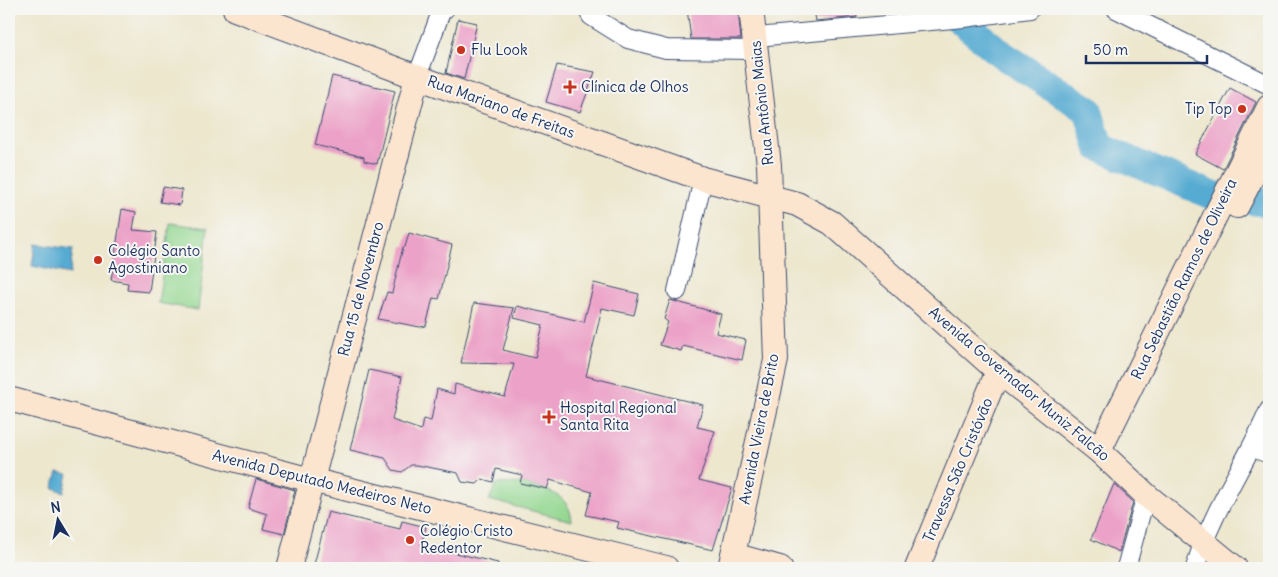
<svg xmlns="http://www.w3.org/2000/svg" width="1278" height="577" viewBox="0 0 1278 577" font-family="Delius,sans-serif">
<rect width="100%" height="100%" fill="#f6f6f2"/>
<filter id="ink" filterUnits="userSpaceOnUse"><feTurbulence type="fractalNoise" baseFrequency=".02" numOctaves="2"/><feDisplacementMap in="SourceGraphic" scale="10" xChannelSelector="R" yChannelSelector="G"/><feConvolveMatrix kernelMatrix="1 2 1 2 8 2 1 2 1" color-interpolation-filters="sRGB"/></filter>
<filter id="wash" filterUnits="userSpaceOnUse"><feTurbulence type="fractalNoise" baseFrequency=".0096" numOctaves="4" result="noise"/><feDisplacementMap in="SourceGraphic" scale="20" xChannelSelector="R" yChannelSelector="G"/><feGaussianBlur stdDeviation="1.12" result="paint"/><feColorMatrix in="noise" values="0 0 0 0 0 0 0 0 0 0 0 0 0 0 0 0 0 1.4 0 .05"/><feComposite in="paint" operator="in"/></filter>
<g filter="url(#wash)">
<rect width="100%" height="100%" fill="#ede7ce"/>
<!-- green -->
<g fill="#93d790" stroke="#578377">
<polygon points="170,223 208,228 198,310 158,303"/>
<path d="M520 483C543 488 570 493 572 521L489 500 496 484Z"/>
</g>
<!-- water -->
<g fill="#56abd2" stroke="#386d98">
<polygon points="35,244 73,249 70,274 32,266"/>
<polygon points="58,472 68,474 64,492 53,488"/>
</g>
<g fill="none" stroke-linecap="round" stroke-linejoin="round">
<!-- river -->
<polyline stroke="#56abd2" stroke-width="29" points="947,9 1004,56 1088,110 1099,147 1211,195 1269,203"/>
</g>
<g id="blocks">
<!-- building -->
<g fill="#eca2c8">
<polygon points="687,9 738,9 741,39 691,39"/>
<polygon points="814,9 856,9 857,17 816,21"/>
<polygon points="458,19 477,23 464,79 446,73"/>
<polygon points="557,65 595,72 580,112 546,102"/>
<polygon points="332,76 395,91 377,164 364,161 364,157 315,145"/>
<polygon points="1230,88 1256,102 1223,169 1195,154"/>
<polygon points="163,187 182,190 180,205 160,202"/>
<polygon points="122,209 136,212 133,230 157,232 149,292 127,290 128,283 111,280"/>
<polygon points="409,233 452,245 439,299 433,298 426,326 420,327 378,319 387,292 392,293 403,247 405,247"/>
<polygon points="594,283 639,294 634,315 602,308 586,376 703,405 697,427 715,431 699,480 732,488 713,550 617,528 619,522 586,515 592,492 550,480 547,489 520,483 522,475 496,469 493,482 482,479 477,484 462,482 458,473 417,465 411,465 402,472 393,470 385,458 350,450 369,370 402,377 392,420 421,430 423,419 431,421 437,389 454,394 455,384 505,397 514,364 461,363 474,303 514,308 503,350 535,358 543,325 514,318 517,306 584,322"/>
<polygon points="670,300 721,314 716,333 746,340 742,360 683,346 681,351 660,345 668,322 664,319"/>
<polygon points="256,479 295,490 284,534 263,529 267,514 248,508"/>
<polygon points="1114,484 1133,502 1119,552 1091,539"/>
<polygon points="328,512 400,529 402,521 426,527 421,545 498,563 498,568 313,568"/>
</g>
</g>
</g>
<g filter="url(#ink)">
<use href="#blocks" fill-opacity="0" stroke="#3a4b6f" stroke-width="1"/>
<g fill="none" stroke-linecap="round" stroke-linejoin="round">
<!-- street casing -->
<g stroke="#3a4b6f" stroke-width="20">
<g id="street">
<polyline points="587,9 591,16 628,39 666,49 757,50"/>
<polyline points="1116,9 1269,85"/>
<polyline points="756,37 964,18 1030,9"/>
<polyline points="417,77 441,12 445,9"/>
<polyline points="677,291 703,179"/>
<polyline points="1253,448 1269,454"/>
<polyline points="1126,568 1146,495"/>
<path d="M1195 568C1211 512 1246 464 1269 410"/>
</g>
</g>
<!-- secondary casing -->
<g stroke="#3a4b6f" stroke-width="26">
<g id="secondary">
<polyline points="235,9 417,77 703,179 797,204 832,223 998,371 1099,451 1146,495 1235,568"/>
<polyline points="1237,206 1269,144"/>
<polyline points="9,399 311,480 666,568"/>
<polyline points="1099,451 1269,107"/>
<polyline points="733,555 780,568"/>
<polyline points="289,568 417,77"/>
<polyline points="730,568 776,360 769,165 751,9"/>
<polyline points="917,568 998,371"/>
</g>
</g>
<!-- street -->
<use href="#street" stroke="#fff" stroke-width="18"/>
<!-- secondary -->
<use href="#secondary" stroke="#fbe5cf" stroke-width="24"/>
</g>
</g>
<!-- markers -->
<g fill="#c8321e" stroke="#f6f6f2" stroke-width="2">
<circle cx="461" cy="50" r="5"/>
<path d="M567.5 79.5h5v5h5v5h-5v5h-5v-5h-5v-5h5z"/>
<circle cx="1242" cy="109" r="5"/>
<circle cx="98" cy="260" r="5"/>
<path d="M546.5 409.5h5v5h5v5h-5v5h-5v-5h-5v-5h5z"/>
<circle cx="410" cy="540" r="5"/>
</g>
<g text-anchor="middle" stroke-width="4" stroke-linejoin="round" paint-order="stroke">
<!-- poi labels -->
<g font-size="15" fill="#1b2f5e" stroke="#f6f6f2" text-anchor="start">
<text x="471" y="55">Flu Look</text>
<text x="581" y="92">Clínica de Olhos</text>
<text x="1232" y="114" text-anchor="end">Tip Top</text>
<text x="108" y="256">Colégio Santo<tspan x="108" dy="17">Agostiniano</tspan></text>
<text x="560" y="413">Hospital Regional<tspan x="560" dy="17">Santa Rita</tspan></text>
<text x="420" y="536">Colégio Cristo<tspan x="420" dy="17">Redentor</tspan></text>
</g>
<!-- street labels -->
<g font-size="15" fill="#1b2f5e" stroke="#f6f6f2">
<text transform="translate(762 103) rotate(-96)" y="5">Rua Antônio Maias</text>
<text transform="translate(501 107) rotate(20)" y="5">Rua Mariano de Freitas</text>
<text transform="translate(1184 279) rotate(-64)" y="5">Rua Sebastião Ramos de Oliveira</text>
<text transform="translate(361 289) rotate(-75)" y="5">Rua 15 de Novembro</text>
<text transform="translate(1019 384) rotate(40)" y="5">Avenida Governador Muniz Falcão</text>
<text transform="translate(759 429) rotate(-79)" y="5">Avenida Vieira de Brito</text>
<text transform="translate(958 470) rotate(-67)" y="5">Travessa São Cristóvão</text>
<text transform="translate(322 482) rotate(14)" y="5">Avenida Deputado Medeiros Neto</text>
</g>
</g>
<!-- margin -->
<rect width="1278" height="577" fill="none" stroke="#f6f6f2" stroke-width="30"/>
<!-- north arrow -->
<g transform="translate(58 520) rotate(350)" stroke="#f6f6f2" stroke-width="4" paint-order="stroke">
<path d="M0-4L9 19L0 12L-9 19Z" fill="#1b2f5e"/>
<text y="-8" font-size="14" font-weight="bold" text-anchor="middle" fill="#1b2f5e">N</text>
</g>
<!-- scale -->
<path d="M1086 55v8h121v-8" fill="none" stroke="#1b2f5e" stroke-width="2.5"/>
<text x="1093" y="55" font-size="15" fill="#1b2f5e" stroke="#f6f6f2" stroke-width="4" paint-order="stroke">50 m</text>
</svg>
